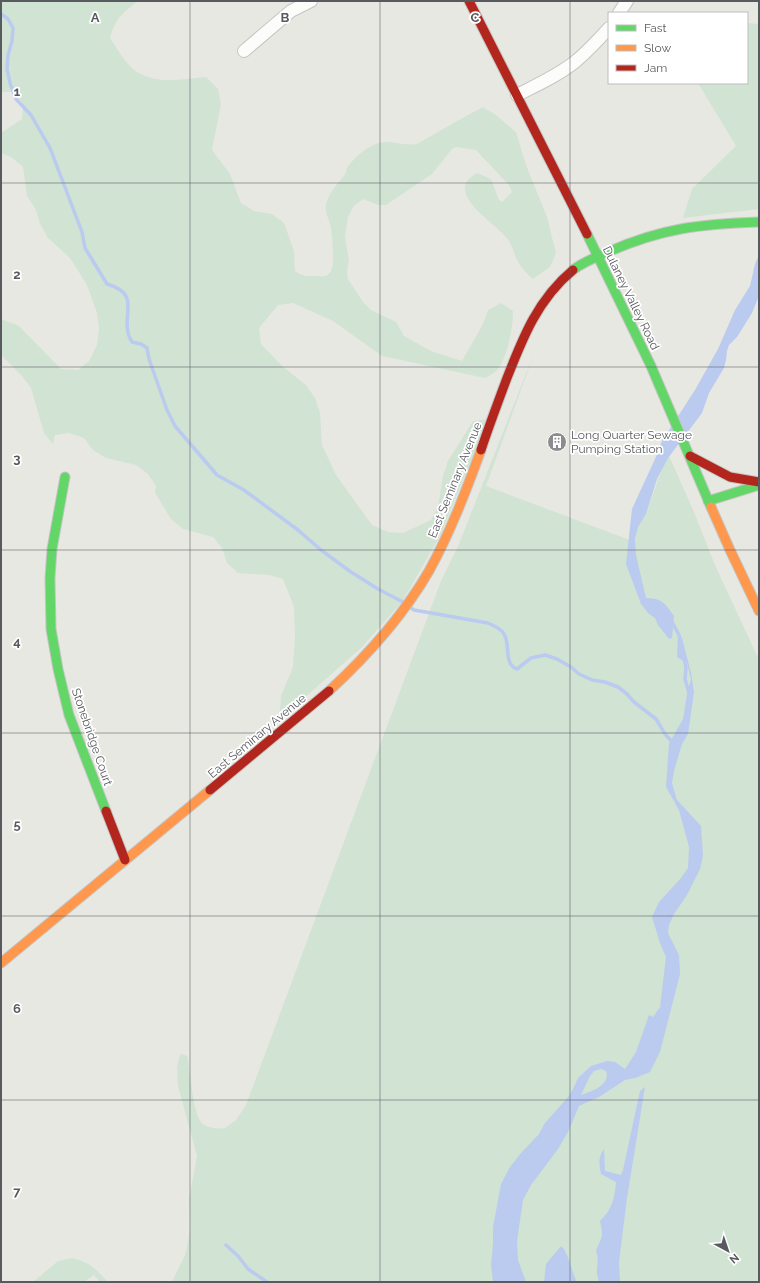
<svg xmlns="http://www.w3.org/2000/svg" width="760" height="1283" viewBox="0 0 760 1283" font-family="Raleway,sans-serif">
<rect width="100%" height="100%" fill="#e8e8e2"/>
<!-- green -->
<g fill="#d1e3d3">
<path d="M1 1H138C122 14 116 17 110 38 116 47 124 61 132 68 152 86 182 79 206 77L218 89 221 104 212 150 230 174 241 203 254 211 272 214 284 223 294 251 295 271C303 277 308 276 318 276 323 277 328 276 331 271 335 264 332 236 331 228 330 220 324 213 326 204 329 193 337 184 344 176 346 173 346 170 347 168 352 160 362 151 370 147 388 136 399 147 417 144L457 121 483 107 496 115 516 132 526 165 547 217 556 253 550 267 533 279C527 274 521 268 517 260 514 254 513 247 509 241 499 225 455 202 467 181 469 178 474 175 477 173L491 179 499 200 502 202 512 192 509 185 476 150 456 147 452 149 432 174 386 205H378L363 199 354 206 348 217 345 237 349 260 347 272 348 279 363 302 371 310 396 322 404 336 431 351 462 361 483 324 488 310 501 303 513 311C513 328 508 355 498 369 495 373 489 376 485 378L382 356 333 321 293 303 278 305 259 328 261 344 282 366 306 385 315 398 320 413 322 445 336 475 372 525 388 532 403 533 431 520 438 507 443 476 448 461 473 421 488 419 440 536 402 602 362 647 294 707 280 712 281 696 293 667 295 636 294 607 283 579 269 575 238 573 227 563 222 548 213 537 183 529 171 519 155 493 156 486 148 474 136 465 106 458 93 450 84 438 69 433 55 435 53 444 44 433 31 388 22 376 1 355V319L19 326 61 369 78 370 89 361 97 345 99 328 97 313 87 285 70 258 48 238 40 224 36 210 27 196 23 167 11 157 1 153V133L22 119 23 104 14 92H1Z"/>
<polygon points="747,23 759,24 759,209 683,218 692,189 736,146 698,83 747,83"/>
<path d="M535 351 486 486 635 542 638 527 646 514 660 474 666 449 694 512 715 565 759 660V1282H172L185 1255 188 1243 190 1226 189 1200 197 1156 178 1086 177 1067 180 1055 181 1054 187 1056 188 1059C190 1072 193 1118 204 1125 209 1128 220 1129 225 1128L236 1120 246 1105 441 581 459 544Z"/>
<path d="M72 1258C92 1263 94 1268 108 1282H100L94 1275 84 1282H33L58 1261Z"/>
</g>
<!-- water -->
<g fill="#bacbef" fill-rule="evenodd">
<path d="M759 255V296L752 313 737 337 729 345 727 351 726 360 724 368 709 393 702 413 668 458 657 479 646 514 638 527 635 540 636 555 646 598C663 599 664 602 674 616L672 638 669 639 658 625 655 618 648 613 641 604 626 564 632 509 655 459 662 441 695 390 718 349 735 310 750 286 755 264Z"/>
<path d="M678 635 682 638 691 673 694 692 688 734 682 744 674 771 672 783 677 800 701 826 703 856 700 869 687 895 674 914 669 925 668 933 679 955 680 974 660 1052 650 1072 635 1078 625 1080 599 1097 579 1106 568 1132 558 1149 531 1185 523 1200 517 1241 518 1260 526 1282H493L491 1265 493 1244V1227L501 1184 510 1167 521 1153 539 1134 545 1123 568 1097 573 1089 578 1078 591 1066 607 1061 615 1062 625 1069 636 1052 649 1015 653 1017 660 1007 666 957 660 943 652 917 659 902 681 878 688 868 689 847 679 810 666 787 669 744 683 719 687 694 691 679 687 663 677 657ZM601 1069 606 1071C611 1085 591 1092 581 1095L590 1076 594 1071Z"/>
<path d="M645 1087 627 1198 619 1262 620 1282H599C598 1279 597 1275 597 1272 597 1264 599 1258 596 1251 597 1247 599 1245 600 1241 604 1235 601 1227 600 1221 612 1210 615 1197 616 1182L601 1174C599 1164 598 1157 604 1149L605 1171 621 1175 623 1170 640 1091Z"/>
<path d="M561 1246C569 1253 571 1271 577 1282H544L546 1264Z"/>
</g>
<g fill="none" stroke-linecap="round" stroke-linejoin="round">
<!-- stream -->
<g stroke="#bacbef" stroke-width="3.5">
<path d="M1 14 8 19 13 28 12 41 8 55 7 69 10 83 16 99 31 115 50 148 82 232 85 248 107 284C145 295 117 318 132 342L141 344 147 348 149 359 167 410 175 426 217 475 244 490 298 530 321 550 351 572 378 589 403 602"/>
<path d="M411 608 414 610 488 623C494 626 501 628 504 634 511 645 503 664 517 669L531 658 545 655 557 659 571 667 579 674 592 680 605 682 618 687 627 694 634 702 656 719 665 734 674 744"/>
<polyline points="671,620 679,635 680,640"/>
<polyline points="684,658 686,668 685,679 689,693"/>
<polyline points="226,1245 238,1256 248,1269 267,1282"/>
</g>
<!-- street casing -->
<g stroke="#c5c5c2" stroke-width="14">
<g id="street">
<polyline points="619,13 627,1"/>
<polyline points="244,51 291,11 311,1"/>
<path d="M517 95C537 85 559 75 576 61 588 51 599 39 609 28"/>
</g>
</g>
<!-- fast casing -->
<g stroke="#c5c5c4" stroke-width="11">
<g id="fast">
<polyline points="587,234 651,366 711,507"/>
<path d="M573 270C583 262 596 257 608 252 662 228 701 224 759 222"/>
<polyline points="65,477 52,549 50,578 51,629 58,669 69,715 106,811"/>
<polyline points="708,501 759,485"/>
</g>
</g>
<!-- slow casing -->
<g stroke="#c5c5c4" stroke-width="11">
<g id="slow">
<polyline points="711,507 730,550 759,611"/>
<path d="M329 691C368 655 403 616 429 571 450 533 466 491 481 450"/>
<polyline points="1,963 210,790"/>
</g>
</g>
<!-- jam casing -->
<g stroke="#c5c5c4" stroke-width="11">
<g id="jam">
<polyline points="469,1 587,234"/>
<path d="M481 450C489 426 498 402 507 378 523 337 538 299 573 270"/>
<polyline points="690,456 730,477 759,482"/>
<polyline points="210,790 329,691"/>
<polyline points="106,811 125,860"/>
</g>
</g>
<!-- street -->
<use href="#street" stroke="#fcfcfb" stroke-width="12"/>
<!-- fast -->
<use href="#fast" stroke="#63d668" stroke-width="9"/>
<!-- slow -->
<use href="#slow" stroke="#ff974d" stroke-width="9"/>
<!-- jam -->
<use href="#jam" stroke="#b3261e" stroke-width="9"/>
</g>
<!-- grid -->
<path fill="none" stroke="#595a5f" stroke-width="1" stroke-opacity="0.55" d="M190 1V1282M380 1V1282M570 1V1282M1 183H759M1 367H759M1 550H759M1 733H759M1 916H759M1 1100H759"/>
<!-- icons -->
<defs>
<g id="building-disc" transform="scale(1)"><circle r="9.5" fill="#8b8c8d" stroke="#fff"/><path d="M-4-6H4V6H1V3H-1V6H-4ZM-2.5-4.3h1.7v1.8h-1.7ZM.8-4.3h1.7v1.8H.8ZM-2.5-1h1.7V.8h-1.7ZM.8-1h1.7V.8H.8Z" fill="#fff"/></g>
</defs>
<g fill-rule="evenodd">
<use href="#building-disc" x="557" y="442"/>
</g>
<g text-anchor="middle" stroke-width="3.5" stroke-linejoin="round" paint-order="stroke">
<!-- street labels -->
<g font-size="12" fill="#595a5f" stroke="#fff">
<text transform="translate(631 298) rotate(64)" y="4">Dulaney Valley Road</text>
<text transform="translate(455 480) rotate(-68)" y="4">East Seminary Avenue</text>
<text transform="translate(257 736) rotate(-40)" y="4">East Seminary Avenue</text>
<text transform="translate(92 737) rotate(71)" y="4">Stonebridge Court</text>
</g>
<!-- poi labels -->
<g font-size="12" fill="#595a5f" stroke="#fff" text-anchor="start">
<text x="571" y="439">Long Quarter Sewage<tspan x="571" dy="14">Pumping Station</tspan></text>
</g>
</g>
<g font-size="13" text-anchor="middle" font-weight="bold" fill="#595a5f" stroke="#fff" stroke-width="3.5" stroke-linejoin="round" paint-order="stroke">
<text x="95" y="22">A</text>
<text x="285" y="22">B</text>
<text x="475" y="22">C</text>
<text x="17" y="96">1</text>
<text x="17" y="279">2</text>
<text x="17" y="463">3</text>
<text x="17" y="646">4</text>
<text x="17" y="829">5</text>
<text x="17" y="1013">6</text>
<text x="17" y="1196">7</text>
</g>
<!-- border -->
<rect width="760" height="1283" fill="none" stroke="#595a5f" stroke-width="4"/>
<!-- legend -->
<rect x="608" y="12" width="140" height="72" fill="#ffffff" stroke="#bdbdbf"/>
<rect x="616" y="25" width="20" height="6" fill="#63d668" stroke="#bdbdbf"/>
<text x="644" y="32" font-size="12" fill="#595a5f">Fast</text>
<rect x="616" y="45" width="20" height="6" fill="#ff974d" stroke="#bdbdbf"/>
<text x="644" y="52" font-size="12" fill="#595a5f">Slow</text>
<rect x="616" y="65" width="20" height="6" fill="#b3261e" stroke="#bdbdbf"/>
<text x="644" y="72" font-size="12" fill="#595a5f">Jam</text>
<!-- north arrow -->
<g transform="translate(728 1251) rotate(140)" stroke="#ffffff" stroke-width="3" paint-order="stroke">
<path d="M0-3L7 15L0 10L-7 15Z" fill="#595a5f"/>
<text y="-6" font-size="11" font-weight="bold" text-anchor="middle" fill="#595a5f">N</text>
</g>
</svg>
